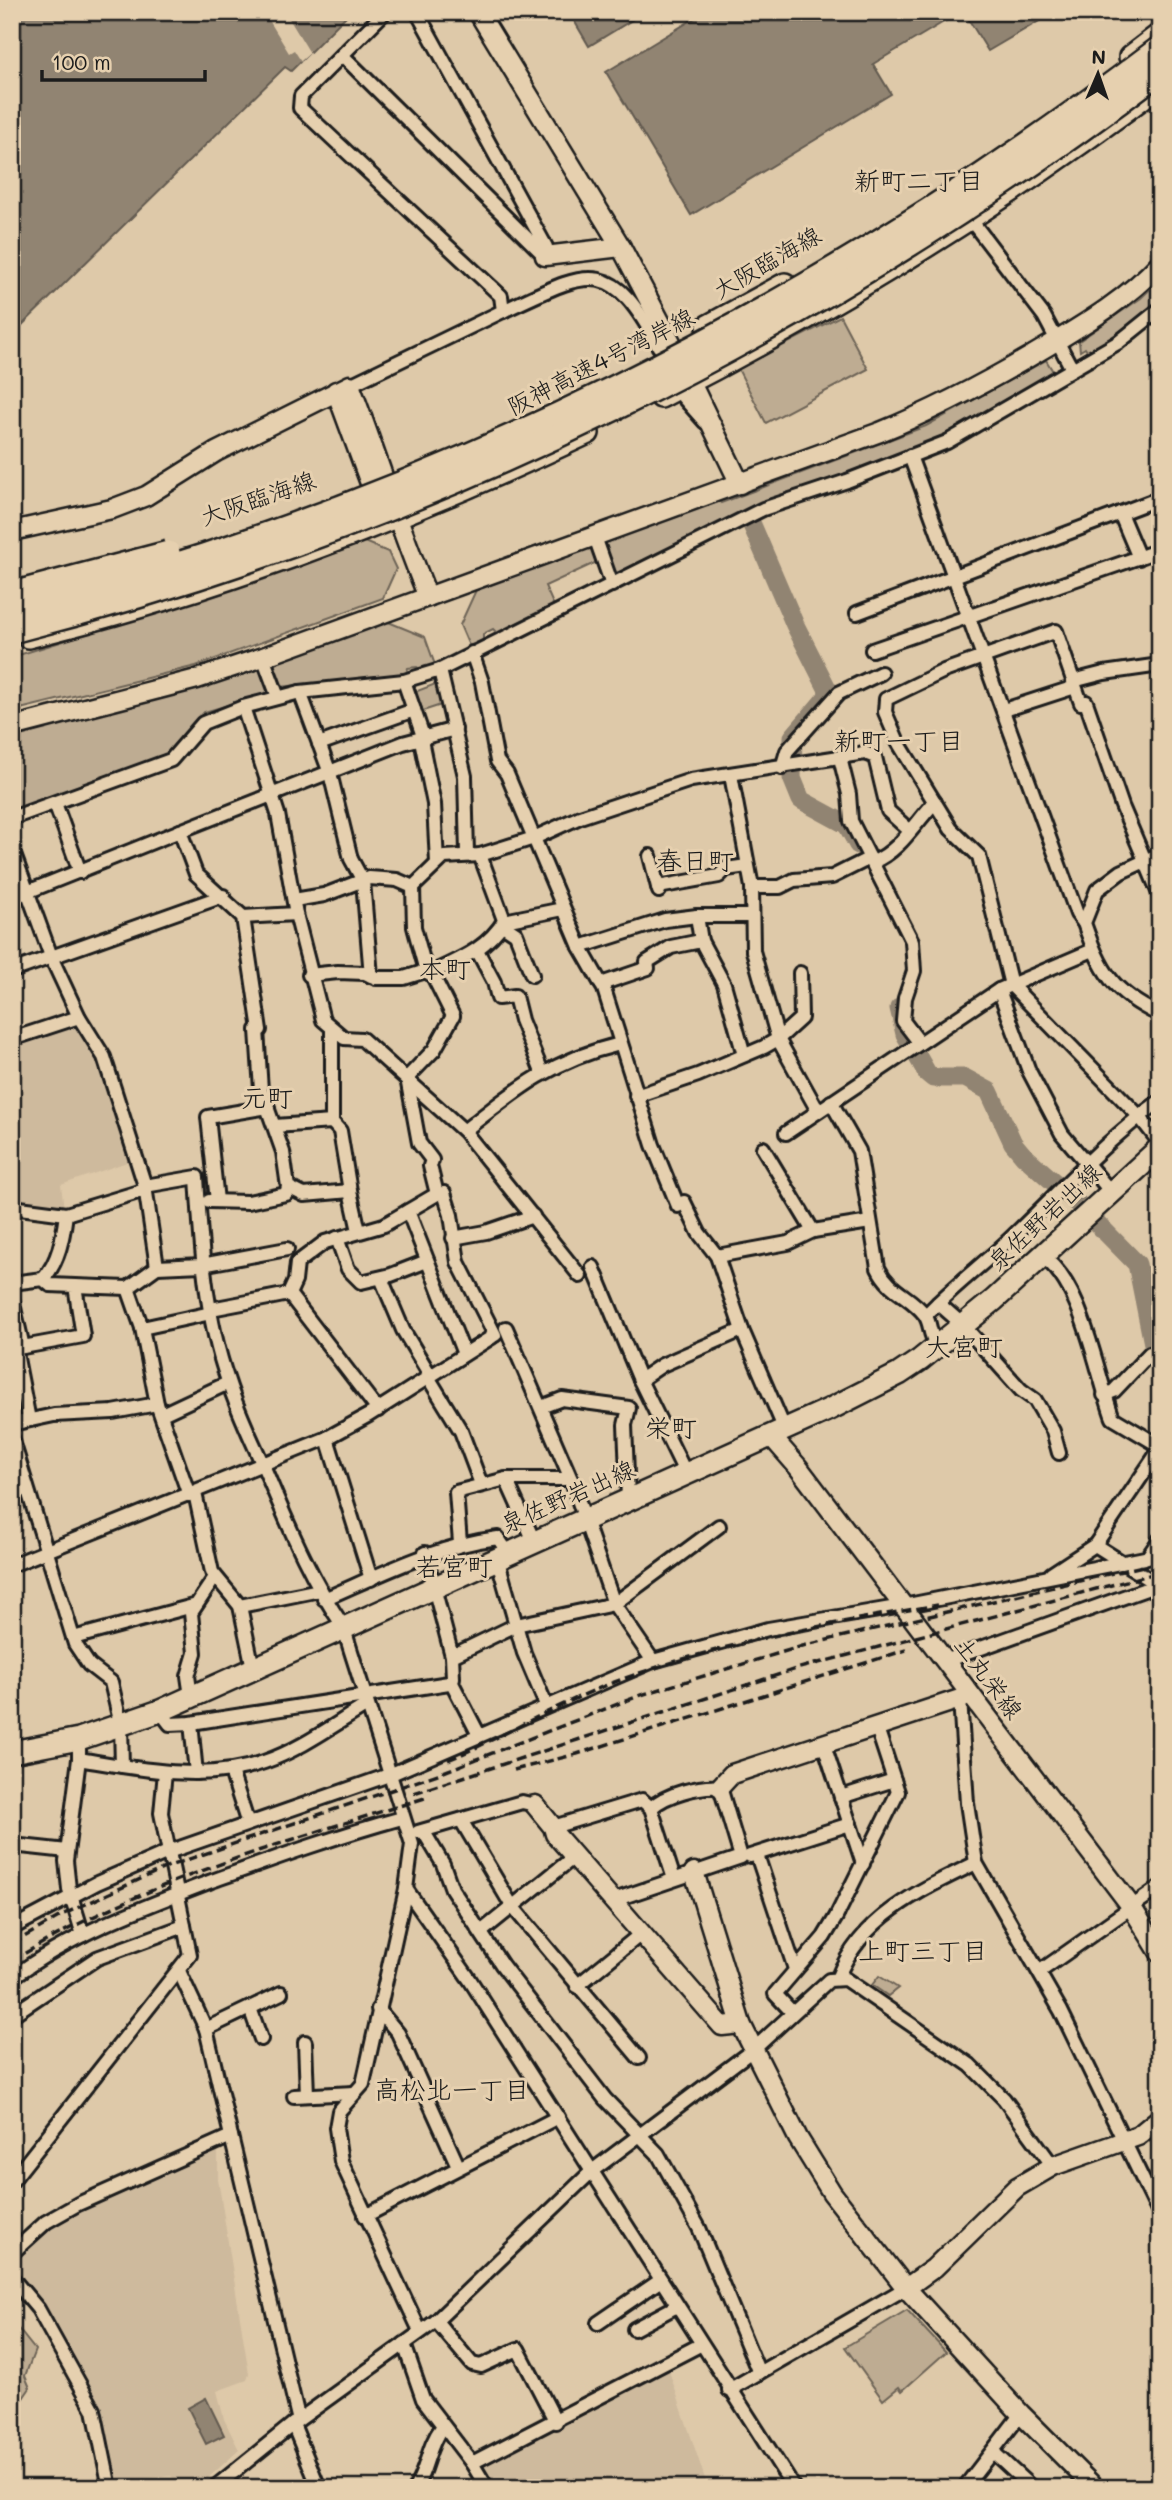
<svg xmlns="http://www.w3.org/2000/svg" width="1172" height="2500" viewBox="0 0 1172 2500" font-family="Mali,'Klee One',sans-serif">
<rect width="100%" height="100%" fill="#dec9a9"/>
<filter id="ink" filterUnits="userSpaceOnUse"><feTurbulence type="fractalNoise" baseFrequency=".0143" numOctaves="2"/><feDisplacementMap in="SourceGraphic" scale="14" xChannelSelector="R" yChannelSelector="G"/><feConvolveMatrix kernelMatrix="1 2 1 2 8 2 1 2 1" color-interpolation-filters="sRGB"/></filter>
<g filter="url(#ink)">
<!-- built -->
<g fill="#ceba9d">
<polygon points="77,1024 99,1056 132,1155 130,1161 61,1185 64,1209 12,1203 12,1045"/>
<polygon points="218,2146 218,2179 249,2374 247,2380 217,2391 224,2419 239,2450 197,2488 184,2488 171,2476 113,2481 99,2410 72,2356 41,2306 12,2274 12,2259 50,2225 81,2206"/>
<polygon points="668,2368 708,2488 491,2488 479,2467 481,2462"/>
</g>
<!-- green -->
<g fill="#beac92" stroke="#6d6457" stroke-width="2">
<polygon points="1160,280 1160,301 1089,354 1085,348 1080,351 1079,341 1141,298"/>
<polygon points="840,316 868,369 766,423 738,369"/>
<polygon points="1046,360 1054,373 933,441 745,511 618,574 613,571 603,541 719,500 721,503 926,426"/>
<polygon points="362,541 388,552 396,569 383,598 196,666 12,711 12,657 215,594"/>
<polygon points="587,547 592,550 597,562 545,586 554,606 498,634 493,629 483,634 483,640 469,646 460,625 476,590"/>
<polygon points="386,621 425,637 435,665 422,671 417,667 408,668 406,674 280,687 273,666 276,660"/>
<polygon points="259,666 262,668 268,693 204,712 166,757 12,812 12,733"/>
<polygon points="438,683 444,704 417,713 412,693"/>
<polygon points="879,1976 898,1988 888,1996 872,1985"/>
<polygon points="907,2310 946,2352 902,2391 899,2387 883,2400 845,2347"/>
<polygon points="12,2321 35,2350 25,2376 30,2388 19,2404 12,2402"/>
</g>
<!-- water -->
<g fill="#918472" stroke="#625a50" stroke-width="2">
<polygon points="12,12 350,12 291,71 285,67 12,335"/>
<polygon points="569,12 645,12 589,46"/>
<polygon points="705,12 942,12 947,20 873,64 891,94 691,215 606,72"/>
<polygon points="964,12 1035,12 1039,21 988,51"/>
<polygon points="206,2398 224,2435 206,2444 188,2408"/>
</g>
<!-- pier -->
<polygon fill="#dec9a9" points="264,12 285,12 310,53 301,61 294,50 289,53"/>
<g fill="none" stroke-linecap="round" stroke-linejoin="round">
<!-- river -->
<g stroke="#918472" stroke-width="19">
<polyline points="752,525 795,625 828,690 827,697 793,737 792,778 801,800 847,825 858,845"/>
<polyline points="899,1008 905,1034 927,1073 933,1078 965,1078 989,1091 1013,1143 1023,1155 1073,1199 1137,1264 1155,1354 1160,1357"/>
</g>
<!-- street casing -->
<g stroke="#1c1c1c" stroke-width="18">
<g id="street">
<polyline points="417,12 546,247 545,256"/>
<polyline points="342,55 545,256"/>
<polyline points="967,215 1044,316 1072,369"/>
<path d="M503 311C587 272 610 253 659 347"/>
<polyline points="350,385 503,311 501,296 300,108 301,96 385,12"/>
<polyline points="683,397 705,422"/>
<polyline points="910,456 1077,914 1084,923"/>
<polyline points="1120,513 1139,558"/>
<polyline points="594,534 612,585"/>
<polyline points="857,613 1160,498"/>
<polyline points="872,650 1160,550"/>
<polyline points="472,653 482,682 497,761 507,774 580,947 604,989 653,1145 678,1206"/>
<polyline points="263,657 278,697"/>
<polyline points="440,670 465,776 467,853"/>
<polyline points="404,681 424,739"/>
<polyline points="1073,681 1104,673 1160,665"/>
<polyline points="300,692 330,773 351,859 363,881 371,976"/>
<polyline points="243,707 278,814 296,914 323,1020 344,1038 362,1039 464,1131 580,1276"/>
<polyline points="1004,710 1075,687"/>
<polyline points="421,740 434,804 437,863"/>
<polyline points="319,744 414,710"/>
<polyline points="840,758 849,794 851,821 912,941 914,971 905,998 903,1021 919,1042"/>
<polyline points="782,768 787,751 839,693 881,673"/>
<polyline points="731,775 752,887 753,951 778,1039 818,1111"/>
<polyline points="55,803 80,872"/>
<polyline points="12,818 171,760 203,723 243,707 300,692 404,681 440,670 763,509 847,481 947,442 1119,342 1160,309"/>
<polyline points="180,831 403,743 455,729"/>
<polyline points="12,849 52,959 79,1017 104,1057 145,1186 157,1267"/>
<path d="M1160 854 1121 872 1097 890 1084 923C1101 972 1112 992 1160 1015"/>
<polyline points="480,855 507,928 516,934 532,975"/>
<polyline points="650,856 659,891"/>
<path d="M873 862C900 851 915 823 935 802"/>
<polyline points="413,887 414,927 426,971"/>
<polyline points="658,887 719,876 726,869 747,866"/>
<polyline points="752,887 780,887 794,880 832,877 870,858"/>
<polyline points="1160,896 1122,806 1086,702 1081,703 1056,631 944,671 886,699 885,712 898,742 951,829 979,856 1011,985 1139,1116 1160,1143"/>
<polyline points="12,898 180,831 196,874 243,917 260,1030"/>
<polyline points="294,900 324,895 369,878 397,880 413,887 444,857 480,855 534,838 580,817 691,780 865,753 875,757 888,811 909,830"/>
<polyline points="243,917 296,914"/>
<polyline points="580,947 665,920 697,916"/>
<polyline points="477,950 494,982 498,998 515,996 521,1020 542,1072"/>
<polyline points="12,971 223,896"/>
<path d="M431 973C460 959 487 949 504 921L563 909"/>
<polyline points="601,984 648,968 647,962 671,947 701,941"/>
<polyline points="999,990 1029,1071 1062,1134 1111,1192"/>
<polyline points="332,1029 332,1122 340,1131 350,1191"/>
<polyline points="257,1030 261,1090 283,1152 288,1187 304,1195 350,1191 359,1231"/>
<polyline points="12,1039 79,1017"/>
<polyline points="744,1055 724,984 701,941 697,916 751,916"/>
<polyline points="636,1096 698,1075 764,1047 778,1039 801,1018 800,973"/>
<path d="M831 1102 859 1151 878 1268C890 1293 910 1295 925 1315 932 1325 928 1335 938 1345"/>
<polyline points="275,1126 332,1122"/>
<path d="M464 1131C517 1089 552 1060 620 1044"/>
<polyline points="786,1133 999,990 1093,950"/>
<polyline points="763,1148 813,1231"/>
<path d="M145 1186 197 1177C201 1245 205 1316 228 1381 239 1416 257 1450 271 1484 292 1534 313 1582 343 1626L412 1844 406 1889 363 2084 339 2111 336 2128 341 2161 420 2331"/>
<polyline points="437,1194 444,1193 451,1215 458,1262 495,1335"/>
<polyline points="209,1201 248,1202 286,1194 288,1187"/>
<polyline points="217,1201 208,1117 268,1107"/>
<polyline points="684,1202 699,1233 717,1256 742,1330 785,1430"/>
<polyline points="12,1207 66,1214 145,1190"/>
<polyline points="408,1211 464,1354"/>
<polyline points="337,1238 348,1269 361,1282 391,1275 427,1261"/>
<polyline points="453,1238 486,1232 533,1216"/>
<polyline points="717,1256 788,1243 813,1231 870,1222"/>
<path d="M1041 1256C1082 1280 1096 1373 1113 1418L1160 1446"/>
<polyline points="593,1267 640,1380 685,1472"/>
<polyline points="381,1278 403,1330 430,1375"/>
<path d="M43 1279C59 1262 63 1237 66 1214"/>
<polyline points="12,1283 43,1279 50,1285 75,1286 83,1336 12,1349"/>
<polyline points="75,1286 128,1288 157,1267 202,1265 287,1249"/>
<polyline points="128,1288 142,1328 211,1313"/>
<polyline points="289,1294 295,1281 297,1263 325,1242 384,1225 437,1194 430,1166 432,1160 419,1143 407,1078 434,1050 453,1016 433,976 426,971 404,978 376,978 365,973 338,972 309,975"/>
<polyline points="12,1299 23,1347"/>
<polyline points="938,1303 963,1325 1021,1390 1035,1400 1053,1431 1059,1453"/>
<polyline points="211,1309 289,1294 378,1410"/>
<path d="M926 1315C954 1285 988 1261 1017 1232 1064 1187 1107 1139 1160 1101"/>
<polyline points="506,1328 571,1479 614,1604 653,1661"/>
<polyline points="15,1348 29,1420"/>
<polyline points="428,1377 461,1431 481,1484"/>
<polyline points="640,1380 662,1365 742,1330"/>
<polyline points="1104,1395 1114,1391 1150,1353 1160,1352"/>
<polyline points="157,1404 189,1495"/>
<polyline points="541,1407 562,1399 629,1408 625,1425 628,1498"/>
<polyline points="162,1414 228,1383"/>
<polyline points="12,1424 54,1415 113,1412 157,1404 142,1328"/>
<polyline points="12,1438 75,1644 89,1665 111,1682 121,1725 122,1766"/>
<polyline points="327,1438 371,1579"/>
<polyline points="506,1479 534,1541"/>
<polyline points="195,1493 212,1572 240,1606 253,1668"/>
<polyline points="460,1543 456,1492 506,1479 571,1479"/>
<polyline points="1095,1545 1160,1449"/>
<polyline points="425,1553 452,1656"/>
<polyline points="497,1558 524,1653 546,1705"/>
<polyline points="1147,1558 1160,1539"/>
<polyline points="12,1565 327,1438 369,1415 492,1337"/>
<polyline points="1051,1574 1095,1545 1160,1586"/>
<path d="M324 1599C382 1574 435 1546 498 1538L508 1553"/>
<polyline points="240,1606 320,1590"/>
<polyline points="73,1638 193,1606"/>
<polyline points="945,1661 1160,1584"/>
<polyline points="451,1681 479,1735"/>
<polyline points="191,1696 188,1676 195,1653 191,1613 215,1577"/>
<polyline points="960,1699 967,1803 976,1863 1061,2011 1160,2215"/>
<polyline points="160,1711 170,1724 191,1723 449,1683 453,1678 452,1656 516,1625 614,1604 719,1526"/>
<polyline points="191,1723 196,1773"/>
<path d="M79 1739V1759C140 1769 204 1783 264 1762 300 1750 335 1724 367 1705"/>
<polyline points="824,1745 863,1864"/>
<polyline points="79,1759 66,1861 69,1889 83,1935"/>
<polyline points="231,1771 246,1818"/>
<polyline points="841,1797 894,1780"/>
<polyline points="461,1820 512,1906 639,2058"/>
<polyline points="553,1827 642,1800 651,1808 674,1879"/>
<polyline points="418,1832 522,1802 535,1805"/>
<polyline points="424,1832 443,1864 452,1889 502,1965 605,2099 658,2154 699,2228 759,2373"/>
<polyline points="12,1845 67,1851"/>
<polyline points="757,1855 795,1969"/>
<polyline points="750,1856 850,1824"/>
<polyline points="406,1889 470,1980 794,2488"/>
<path d="M614 1900 741 1857 720 1787C700 1785 666 1794 651 1808"/>
<polyline points="12,1928 97,1883 168,1852 389,1775 653,1661 768,1629 903,1606 1160,1555"/>
<polyline points="481,1932 575,1856"/>
<polyline points="1039,1972 1160,1887"/>
<path d="M838 1977C861 1917 922 1889 976 1863"/>
<path d="M12 1978C71 1934 141 1908 209 1882 273 1859 336 1836 402 1818"/>
<polyline points="577,1986 642,1933"/>
<polyline points="250,2008 261,2039"/>
<polyline points="378,2009 398,2033 458,2166"/>
<polyline points="792,2012 775,1994 824,1937 836,1917 898,1792 877,1728"/>
<polyline points="12,2015 97,1958 184,1926"/>
<polyline points="206,2029 281,1993"/>
<polyline points="305,2042 307,2095"/>
<polyline points="294,2096 354,2093"/>
<polyline points="231,2136 298,2417"/>
<polyline points="12,2181 190,1955 161,1813 165,1772"/>
<polyline points="365,2216 558,2117"/>
<polyline points="12,2253 46,2222 78,2204 231,2136 206,2029 179,1971"/>
<polyline points="12,2278 38,2309 94,2410 110,2488"/>
<polyline points="436,2321 472,2364 481,2366 518,2349 556,2422"/>
<polyline points="598,2323 661,2280"/>
<polyline points="634,2329 677,2306"/>
<polyline points="404,2344 423,2399 472,2463 700,2345"/>
<polyline points="729,2390 906,2288"/>
<polyline points="994,2453 1032,2488"/>
<polyline points="472,2463 487,2488"/>
<polyline points="214,2488 293,2424"/>
<polyline points="319,2488 293,2424 436,2321 592,2171 754,2049 829,1980 845,1979 970,2065 1004,2099 1053,2166"/>
<path d="M415 2488C428 2468 427 2447 442 2427"/>
<polyline points="964,2488 1021,2414"/>
</g>
</g>
<!-- secondary casing -->
<g stroke="#1c1c1c" stroke-width="23">
<g id="secondary">
<polyline points="478,12 621,247 671,342"/>
<polyline points="545,256 621,247"/>
<polyline points="336,391 371,486 383,501"/>
<polyline points="695,391 740,484"/>
<path d="M12 531 112 509 146 496 216 452 350 385C377 455 399 527 428 597"/>
<path d="M12 727 197 679 263 657 880 432C939 408 993 379 1048 346 1088 322 1128 298 1160 263"/>
<polyline points="771,1436 798,1467 1131,1906 1160,1953"/>
<polyline points="720,1787 732,1774 969,1696"/>
<polyline points="535,1805 553,1827 555,1834 722,2026 741,2024"/>
<polyline points="694,1872 741,2024 798,2138 832,2193 906,2288 1021,2414 1095,2488"/>
<polyline points="906,2288 934,2268 1017,2187 1053,2166 1138,2136 1160,2118"/>
</g>
</g>
<!-- primary casing -->
<g stroke="#1c1c1c" stroke-width="26">
<g id="primary">
<polyline points="1130,57 1160,34"/>
<polyline points="708,326 785,284"/>
<path d="M661 397C837 307 1003 204 1160 85"/>
<path d="M28 637C221 590 408 518 588 433"/>
<polyline points="12,1752 79,1739 160,1711 828,1410 899,1374 920,1360 994,1300 1160,1148"/>
</g>
</g>
<!-- street -->
<use href="#street" stroke="#e6d0af" stroke-width="12"/>
<!-- secondary -->
<use href="#secondary" stroke="#e6d0af" stroke-width="18"/>
<!-- primary -->
<use href="#primary" stroke="#e6d0af" stroke-width="21"/>
<!-- rail -->
<g stroke="#1c1c1c" stroke-width="3.5" stroke-dasharray="10 5" stroke-linecap="butt">
<path d="M448 1760C503 1737 555 1705 612 1683 718 1643 827 1624 938 1605"/>
<polyline points="514,1770 577,1754 906,1650"/>
<polyline points="414,1793 796,1669 1160,1572"/>
<polyline points="12,1944 64,1914 169,1866 441,1773 641,1695 806,1645 1160,1562"/>
<path d="M12 1961C140 1882 285 1842 428 1797"/>
</g>
<!-- highway-bridge casing -->
<g stroke="#1c1c1c" stroke-width="28" stroke-linecap="butt">
<g id="highway-bridge">
<polyline points="12,594 168,553"/>
<path d="M12 612C428 505 819 309 1160 48"/>
<path d="M12 631C428 525 819 331 1160 71"/>
</g>
</g>
<!-- highway-bridge -->
<use href="#highway-bridge" stroke="#e6d0af" stroke-width="23"/>
</g>
</g>
<g text-anchor="middle" stroke-width="6" stroke-linejoin="round" paint-order="stroke">
<!-- street labels -->
<g font-size="24" fill="#1c1c1c" stroke="#e6d0af">
<text transform="translate(767 263) rotate(-30)" y="8">大阪臨海線</text>
<text transform="translate(601 362) rotate(-27)" y="8">阪神高速4号湾岸線</text>
<text transform="translate(258 499) rotate(-19)" y="8">大阪臨海線</text>
<text transform="translate(1045 1217) rotate(-43)" y="8">泉佐野岩出線</text>
<text transform="translate(568 1497) rotate(-24)" y="8">泉佐野岩出線</text>
<text transform="translate(988 1678) rotate(53)" y="8">土丸栄線</text>
</g>
<!-- neighbourhood labels -->
<g font-size="26" fill="#1c1c1c" stroke="#e6d0af">
<text x="919" y="190">新町二丁目</text>
<text x="899" y="750">新町一丁目</text>
<text x="695" y="870">春日町</text>
<text x="445" y="978">本町</text>
<text x="267" y="1107">元町</text>
<text x="964" y="1356">大宮町</text>
<text x="671" y="1437">栄町</text>
<text x="454" y="1576">若宮町</text>
<text x="923" y="1960">上町三丁目</text>
<text x="452" y="2099">高松北一丁目</text>
</g>
</g>
<!-- margin -->
<rect width="1172" height="2500" fill="none" stroke="#e6d0af" stroke-width="42"/>
<rect x="21" y="21" width="1130" height="2458" fill="none" stroke="#1c1c1c" stroke-width="2.5" filter="url(#ink)"/>
<!-- north arrow -->
<g transform="translate(1098 74) rotate(2)" stroke="#e6d0af" stroke-width="5" paint-order="stroke">
<path d="M0-5L12 26L0 18L-12 26Z" fill="#1c1c1c"/>
<text y="-10" font-size="19" font-weight="bold" text-anchor="middle" fill="#1c1c1c">N</text>
</g>
<!-- scale -->
<path d="M42 70v10h163v-10" fill="none" stroke="#1c1c1c" stroke-width="3.5"/>
<text x="52" y="70" font-size="21" fill="#1c1c1c" stroke="#e6d0af" stroke-width="5" paint-order="stroke">100 m</text>
</svg>
